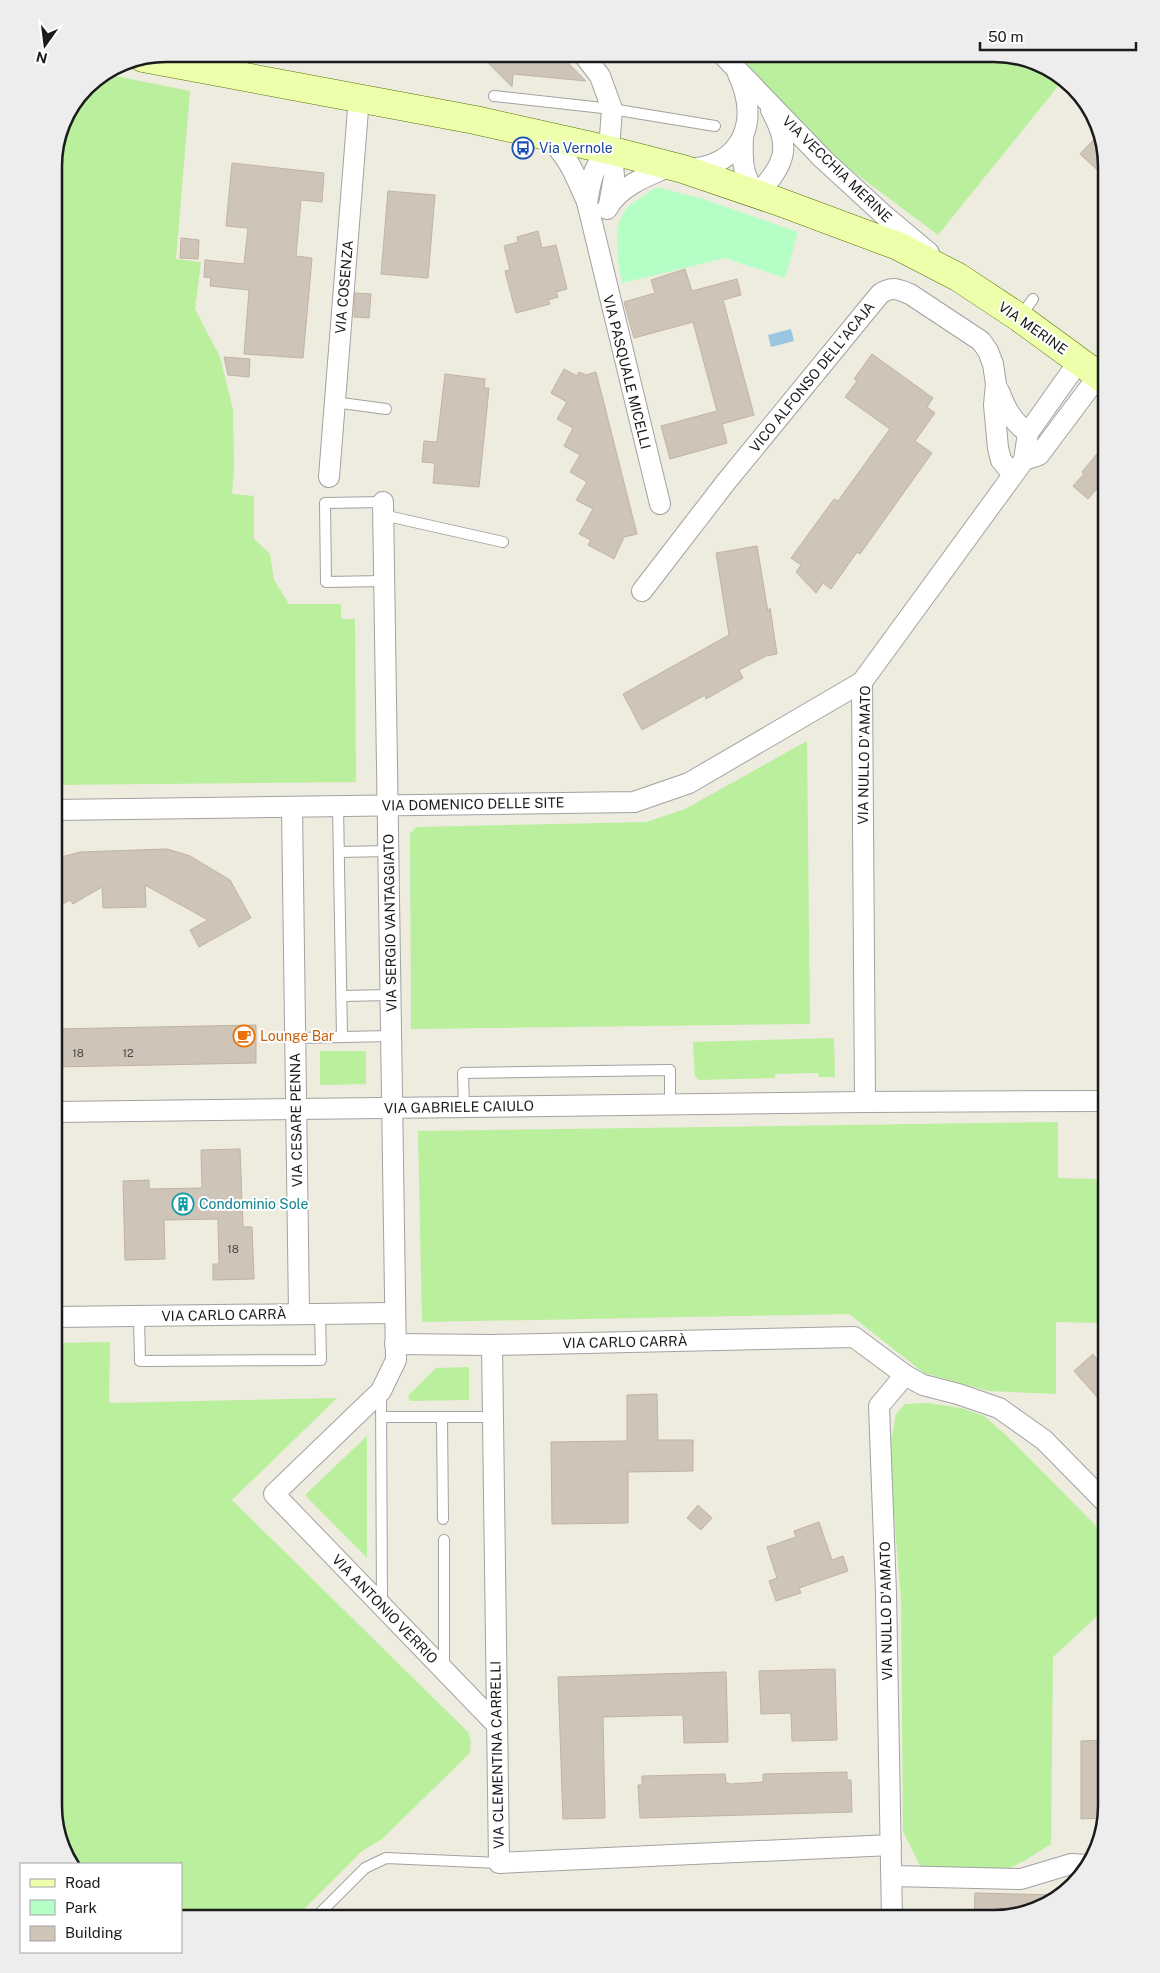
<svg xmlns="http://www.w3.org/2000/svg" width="1160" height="1973" viewBox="0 0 1160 1973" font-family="'Public Sans',sans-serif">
<rect width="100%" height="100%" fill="#eeebdf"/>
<!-- grass -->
<g fill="#baef9e">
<polygon points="733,54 1002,54 1057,73 1063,80 938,235 835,158"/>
<polygon points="106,74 190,91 176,259 201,262 195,309 220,357 233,409 234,469 232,494 254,496 254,539 270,554 274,580 289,604 341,604 341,619 355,619 356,782 54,785 54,159 65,117 87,86"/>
<polygon points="807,741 810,1024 411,1029 410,834 416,827 647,822 685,809"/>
<polygon points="834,1038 835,1077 819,1077 818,1073 775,1074 775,1078 699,1080 695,1076 693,1042"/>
<polygon points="320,1051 366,1051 366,1084 320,1085"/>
<polygon points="1058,1122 1058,1178 1098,1179 1099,1160 1106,1160 1106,1323 1056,1322 1056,1394 988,1391 924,1373 849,1314 422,1322 418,1131"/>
<polygon points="110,1342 109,1403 337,1398 232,1500 468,1732 471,1741 470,1753 382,1839 362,1851 294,1919 181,1919 181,1864 72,1864 65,1856 54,1807 54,1343"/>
<polygon points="469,1367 469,1400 410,1401 408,1396 436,1368"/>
<polygon points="927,1403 961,1408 984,1416 1008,1437 1106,1536 1106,1608 1053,1657 1051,1844 1024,1861 1003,1871 921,1868 903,1831 901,1600 889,1452 896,1414 905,1404"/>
<polygon points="367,1436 367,1558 305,1495"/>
</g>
<!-- park -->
<path fill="#b5ffc6" d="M656 187 703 199 798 232 785 278 725 258 622 283C618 263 611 225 627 208 635 200 647 194 656 187Z"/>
<!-- water -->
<polygon fill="#9ac6e1" points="791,329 794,341 771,347 768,335"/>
<!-- building -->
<g fill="#cec5b8" stroke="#c1b3a0">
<polygon points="479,54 559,54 586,81 513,74 512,87"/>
<polygon points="1099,134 1106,166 1106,178 1080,154"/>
<polygon points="232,163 324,173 322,202 301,200 296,256 312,258 303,358 244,354 249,290 210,286 211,278 204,277 205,260 244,264 248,228 226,226"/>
<polygon points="388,191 435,195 428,278 381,274"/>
<polygon points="538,231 542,248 556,245 567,289 556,292 558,297 548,300 550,304 516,313 505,271 510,270 504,246 518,242 517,237"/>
<polygon points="181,238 199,240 198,259 180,258"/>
<polygon points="685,269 692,291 737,279 741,295 723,300 754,415 722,424 727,443 670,459 661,426 717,411 693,322 634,338 624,302 655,293 651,280"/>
<polygon points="355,293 371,294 369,318 354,317"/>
<polygon points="872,354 933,398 927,407 935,413 915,441 932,453 860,554 857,552 831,589 823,583 816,593 796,572 801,565 791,558 834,499 838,501 890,429 845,397 857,381 854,379"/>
<polygon points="224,357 250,359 249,377 228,375"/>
<polygon points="564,369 577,376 579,372 586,375 596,372 637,534 624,537 614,559 588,545 591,540 579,534 593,509 576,500 587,482 570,472 580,455 564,446 573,428 557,419 567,402 551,393"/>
<polygon points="445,374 485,379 484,388 489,388 479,487 433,483 435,463 422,462 424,441 437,442"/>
<polygon points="1106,443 1106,478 1088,499 1073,486 1084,474 1082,472"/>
<polygon points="757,546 768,612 770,608 777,654 766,656 739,670 743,678 706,699 705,695 642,730 623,694 729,635 716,553"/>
<polygon points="167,849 190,856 230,880 251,918 199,947 190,930 208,920 145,885 146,907 103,908 102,887 73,904 70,900 54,909 54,859 80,852"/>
<polygon points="256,1025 256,1063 54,1067 54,1029"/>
<polygon points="240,1149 243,1227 252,1227 254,1279 213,1280 213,1264 219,1264 218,1219 164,1220 165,1259 125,1260 123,1181 149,1180 149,1189 202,1188 201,1150"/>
<polygon points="1106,1352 1106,1407 1074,1371 1093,1354 1097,1360"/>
<polygon points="657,1394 658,1440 693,1440 693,1471 628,1472 628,1523 552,1524 551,1442 627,1441 627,1395"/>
<polygon points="698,1505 712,1518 701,1530 687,1518"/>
<polygon points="819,1522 832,1560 843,1556 848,1571 799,1588 801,1593 776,1601 769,1581 777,1578 767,1547 796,1537 794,1531"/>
<polygon points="835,1669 837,1740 792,1741 791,1713 761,1714 759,1671"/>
<polygon points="726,1672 728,1742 684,1743 683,1715 603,1717 605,1818 563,1819 558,1677"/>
<polygon points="1106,1740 1106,1807 1103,1818 1081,1819 1081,1741"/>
<polygon points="847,1772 847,1780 851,1780 852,1812 640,1818 638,1785 642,1785 642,1776 725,1774 726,1783 729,1783 730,1784 763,1782 763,1774"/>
<polygon points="975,1893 1058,1895 1043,1908 994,1919 974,1919"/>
</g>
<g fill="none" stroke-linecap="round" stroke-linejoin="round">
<!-- service casing -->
<g stroke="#a2a2a2" stroke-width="12">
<g id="service">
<polyline points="494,96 612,109 715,126"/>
<polyline points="1020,317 1033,299"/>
<polyline points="334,402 386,409"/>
<polyline points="383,502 325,503 326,582 384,581"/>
<polyline points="383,515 503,542"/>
<polyline points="338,806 342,1037"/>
<polyline points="339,852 389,851"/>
<polyline points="342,996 391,995"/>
<polyline points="295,1038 391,1036"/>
<polyline points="464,1107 463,1073 670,1070 670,1104"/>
<polyline points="139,1317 140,1361 321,1360 320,1314"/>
<polyline points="381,1392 382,1605"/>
<polyline points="382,1417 493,1417"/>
<polyline points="442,1417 443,1519"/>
<polyline points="444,1540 444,1669"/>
<polyline points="314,1919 365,1868 386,1858 499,1863"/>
</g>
</g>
<!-- minor casing -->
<g stroke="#a2a2a2" stroke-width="22">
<g id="minor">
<polyline points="583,54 600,76 612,109 609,150 613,163 614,177 609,205"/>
<polyline points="722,54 823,159 885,216 929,253"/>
<path d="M545 135C570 158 574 173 587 202L660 504"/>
<path d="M743 137C742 160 742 176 757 195 784 164 793 149 771 110"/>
<path d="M687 169C742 166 761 122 738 74"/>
<path d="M587 202C591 181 593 165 609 150"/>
<path d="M607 209C619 186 649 175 671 166"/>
<path d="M999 391C1006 409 1012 421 1028 433"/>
<polyline points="1024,460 1039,455 1099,375"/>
<polyline points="329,477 359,97"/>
<polyline points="383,502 396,1360 381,1391 274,1494 496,1724"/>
<path d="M642 591 726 482 880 294C892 286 897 289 910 294L981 341 988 351 993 364 996 384 994 405 998 448 1001 460 1013 475"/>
<polyline points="292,807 299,1314"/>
<polyline points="54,810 634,802 689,783 862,682"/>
<polyline points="865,1102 862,682 1024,460 1028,433 1079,361"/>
<polyline points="54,1112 865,1102 1106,1101"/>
<polyline points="54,1317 394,1313"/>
<polyline points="395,1344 492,1345 854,1337 905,1375 879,1406 886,1593 892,1919"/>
<polyline points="492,1345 499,1863 891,1845"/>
<polyline points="905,1375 923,1385 958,1394 999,1408 1044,1440 1106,1503"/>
<polyline points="892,1876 1021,1879 1071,1864 1089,1865"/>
</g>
</g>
<!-- secondary casing -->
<g stroke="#567400" stroke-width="29">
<polyline id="secondary" points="143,58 475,120 609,150 683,169 777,201 898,246 958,277 1020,318 1106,381"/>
</g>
<!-- service -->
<use href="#service" stroke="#fff" stroke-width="10"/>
<!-- minor -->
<use href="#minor" stroke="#fff" stroke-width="20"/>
<!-- secondary -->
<use href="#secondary" stroke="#eeffac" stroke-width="28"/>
</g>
<!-- icons -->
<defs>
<g id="bus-ring" transform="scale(1.125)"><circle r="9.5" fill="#fff" stroke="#1a4fb4" stroke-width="1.5"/><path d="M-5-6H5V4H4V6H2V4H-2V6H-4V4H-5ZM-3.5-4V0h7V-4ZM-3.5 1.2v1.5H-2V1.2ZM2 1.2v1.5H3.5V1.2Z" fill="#1a4fb4"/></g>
<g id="cafe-ring" transform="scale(1.125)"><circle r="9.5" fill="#fff" stroke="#e8710a" stroke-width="1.5"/><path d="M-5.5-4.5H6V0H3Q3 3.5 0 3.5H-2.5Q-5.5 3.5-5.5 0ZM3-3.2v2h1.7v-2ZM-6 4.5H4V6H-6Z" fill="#e8710a"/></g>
<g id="building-ring" transform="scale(1.125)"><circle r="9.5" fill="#fff" stroke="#0f9aa8" stroke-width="1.5"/><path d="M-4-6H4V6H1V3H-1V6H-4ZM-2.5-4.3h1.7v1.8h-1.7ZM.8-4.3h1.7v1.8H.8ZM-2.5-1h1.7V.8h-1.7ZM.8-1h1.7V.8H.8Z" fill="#0f9aa8"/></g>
</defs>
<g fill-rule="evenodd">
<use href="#bus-ring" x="523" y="148"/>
<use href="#cafe-ring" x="244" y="1036"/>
<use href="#building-ring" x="183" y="1204"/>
</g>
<g text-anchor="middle" stroke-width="4" stroke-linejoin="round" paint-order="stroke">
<!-- number labels -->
<g font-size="11" fill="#484642">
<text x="78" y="1057">18</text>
<text x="128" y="1057">12</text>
<text x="233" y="1253">18</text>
</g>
<!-- transit labels -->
<g font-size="14" fill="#164399" stroke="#fff" text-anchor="start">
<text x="539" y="153">Via Vernole</text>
</g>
<!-- street labels -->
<g font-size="14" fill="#1b1b1b" stroke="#fff">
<text transform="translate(837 169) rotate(44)" y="5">VIA VECCHIA MERINE</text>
<text transform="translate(344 287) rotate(-85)" y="5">VIA COSENZA</text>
<text transform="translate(1033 328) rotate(35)" y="5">VIA MERINE</text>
<text transform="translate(627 372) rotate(76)" y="5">VIA PASQUALE MICELLI</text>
<text transform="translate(812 377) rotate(-51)" y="5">VICO ALFONSO DELL'ACAJA</text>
<text transform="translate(864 755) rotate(-89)" y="5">VIA NULLO D'AMATO</text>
<text transform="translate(473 804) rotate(-1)" y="5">VIA DOMENICO DELLE SITE</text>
<text transform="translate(390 923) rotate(-91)" y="5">VIA SERGIO VANTAGGIATO</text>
<text transform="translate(459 1107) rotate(-1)" y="5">VIA GABRIELE CAIULO</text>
<text transform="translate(296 1120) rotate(-91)" y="5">VIA CESARE PENNA</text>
<text transform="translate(224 1315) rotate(-1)" y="5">VIA CARLO CARRÀ</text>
<text transform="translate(625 1342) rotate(-1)" y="5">VIA CARLO CARRÀ</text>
<text transform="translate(385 1609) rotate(46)" y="5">VIA ANTONIO VERRIO</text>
<text transform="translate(886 1611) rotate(-91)" y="5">VIA NULLO D'AMATO</text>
<text transform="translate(497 1755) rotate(-91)" y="5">VIA CLEMENTINA CARRELLI</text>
</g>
<!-- food labels -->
<g font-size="14" fill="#c56008" stroke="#fff" text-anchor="start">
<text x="260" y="1041">Lounge Bar</text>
</g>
<!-- culture labels -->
<g font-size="14" fill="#0d838f" stroke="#fff" text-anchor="start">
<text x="199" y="1209">Condominio Sole</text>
</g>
</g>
<!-- crop -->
<path d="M0 0H1160V1973H0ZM166 62H994A104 104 0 0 1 1098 166V1806A104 104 0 0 1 994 1910H166A104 104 0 0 1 62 1806V166A104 104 0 0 1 166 62Z" fill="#ededed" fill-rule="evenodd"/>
<path fill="none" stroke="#1b1b1b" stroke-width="2.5" d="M166 62H994A104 104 0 0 1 1098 166V1806A104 104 0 0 1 994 1910H166A104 104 0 0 1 62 1806V166A104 104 0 0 1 166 62Z"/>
<!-- legend -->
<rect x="20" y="1863" width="162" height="90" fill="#ffffff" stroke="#a4a4a4"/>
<rect x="30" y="1879" width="25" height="8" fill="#eeffac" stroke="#a4a4a4"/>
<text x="65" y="1888" font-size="15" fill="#1b1b1b">Road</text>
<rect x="30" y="1900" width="25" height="15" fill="#b5ffc6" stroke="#a4a4a4"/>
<text x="65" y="1913" font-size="15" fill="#1b1b1b">Park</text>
<rect x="30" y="1926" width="25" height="15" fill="#cec5b8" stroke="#a4a4a4"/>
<text x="65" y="1938" font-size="15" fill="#1b1b1b">Building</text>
<!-- north arrow -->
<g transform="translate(45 45) rotate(194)" stroke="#ffffff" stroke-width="4" paint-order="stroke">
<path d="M0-4L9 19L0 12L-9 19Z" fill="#1b1b1b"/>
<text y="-8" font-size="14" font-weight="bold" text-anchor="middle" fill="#1b1b1b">N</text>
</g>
<!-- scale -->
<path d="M980 42v8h156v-8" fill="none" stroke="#1b1b1b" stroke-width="2.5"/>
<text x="988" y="42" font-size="15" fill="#1b1b1b" stroke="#ffffff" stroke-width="4" paint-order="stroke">50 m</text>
</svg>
